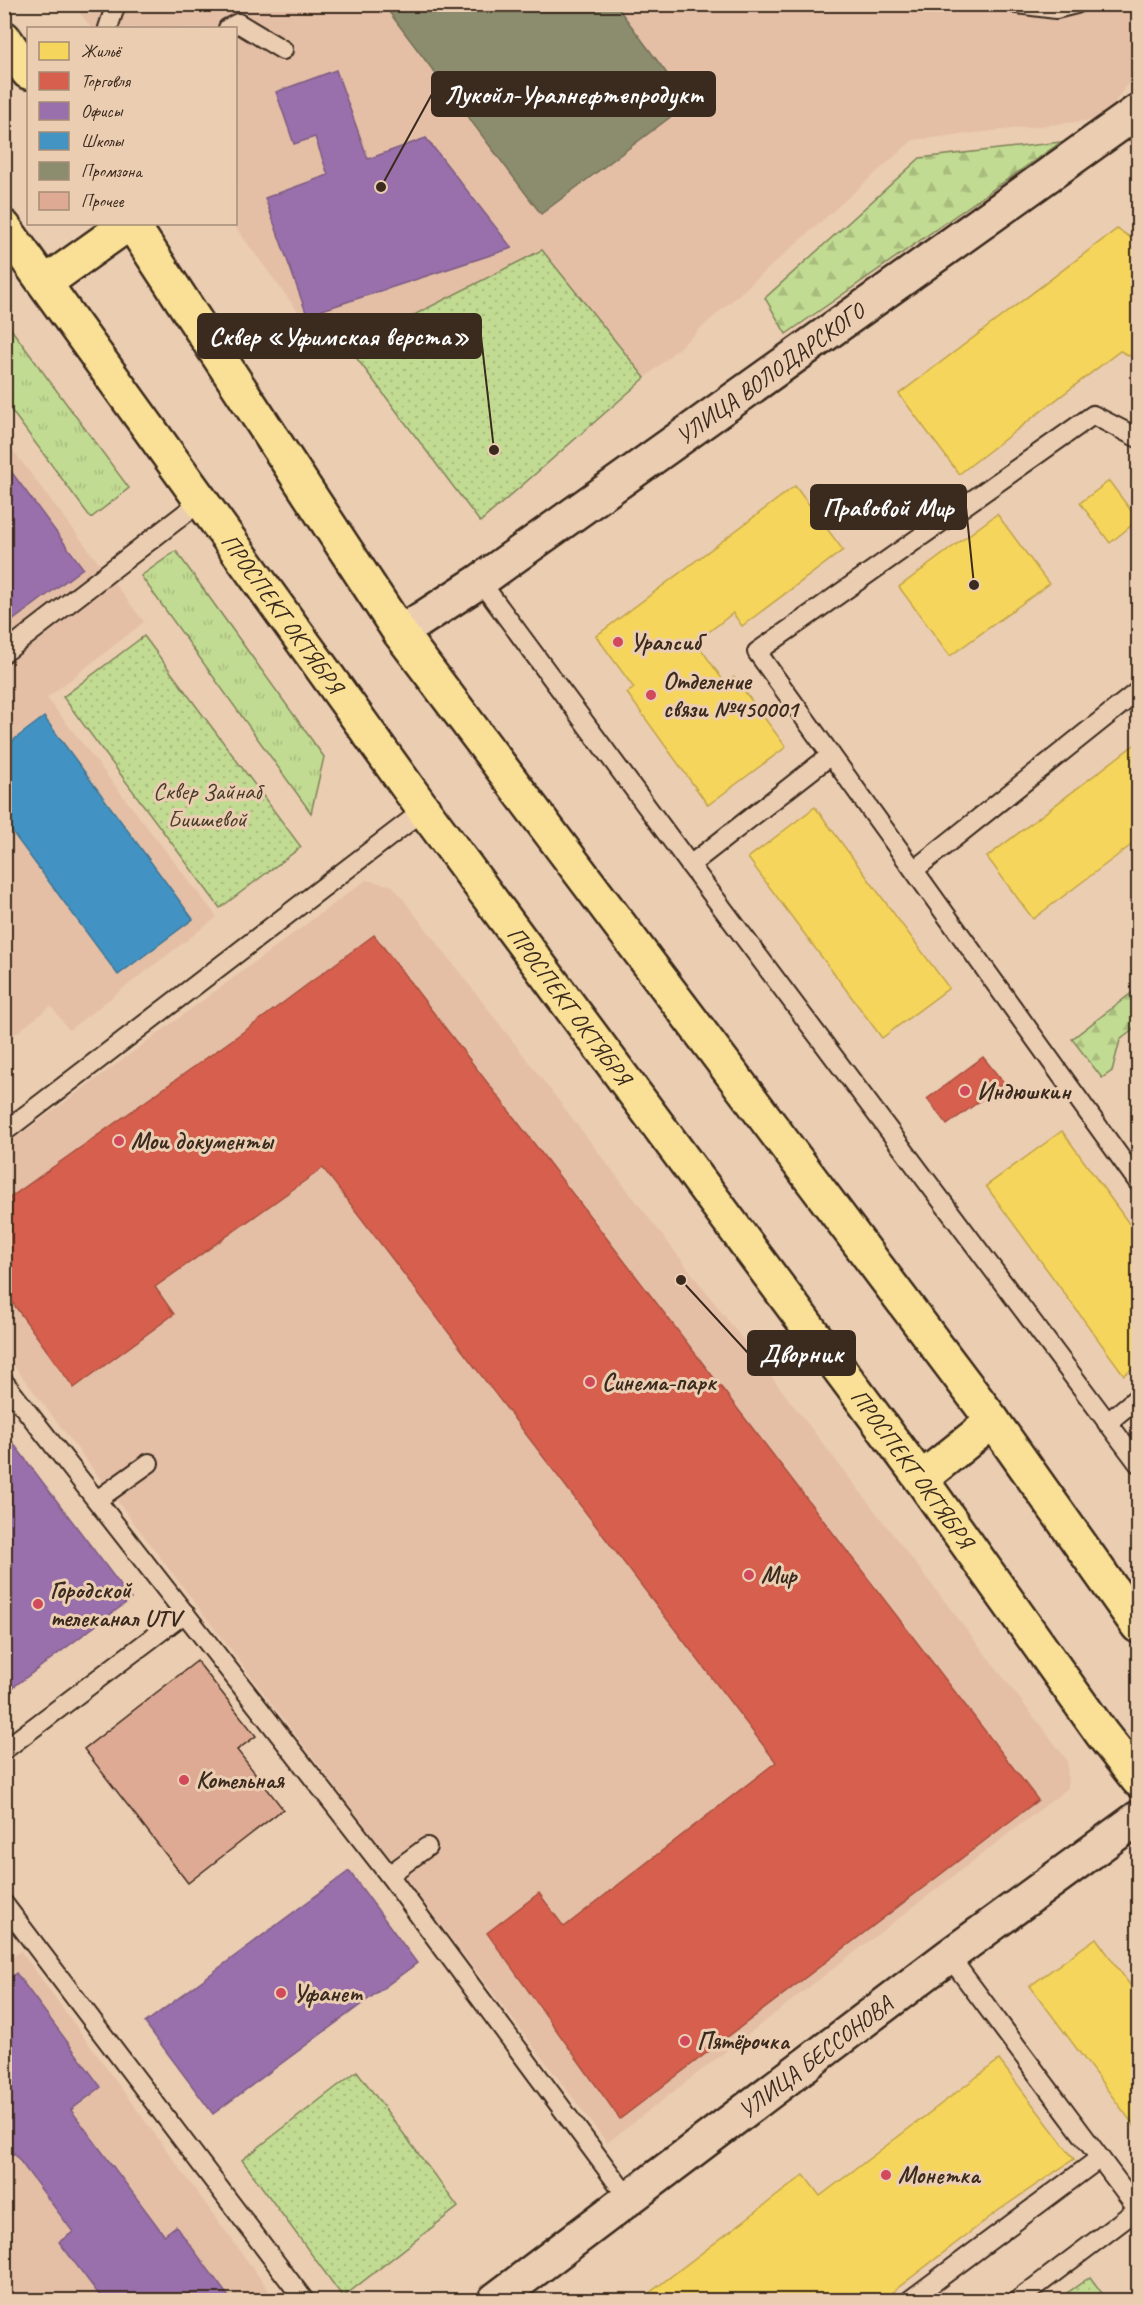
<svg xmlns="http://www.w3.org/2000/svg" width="1143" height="2305" viewBox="0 0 1143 2305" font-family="Caveat,sans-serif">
<defs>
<pattern id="grass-tufts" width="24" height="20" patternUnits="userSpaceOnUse" patternTransform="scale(1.5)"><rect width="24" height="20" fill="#c2db92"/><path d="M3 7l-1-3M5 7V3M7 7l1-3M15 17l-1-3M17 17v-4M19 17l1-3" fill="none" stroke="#a8bc7d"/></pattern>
<pattern id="forest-firs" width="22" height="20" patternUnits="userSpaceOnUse" patternTransform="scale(1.5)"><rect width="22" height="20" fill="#c2db92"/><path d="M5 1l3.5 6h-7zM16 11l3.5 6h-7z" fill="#a8bc7d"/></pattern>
<pattern id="park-dots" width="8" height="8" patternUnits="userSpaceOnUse" patternTransform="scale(1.5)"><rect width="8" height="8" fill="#c2db92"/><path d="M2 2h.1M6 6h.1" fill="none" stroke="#a8bc7d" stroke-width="1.8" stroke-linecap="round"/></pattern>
</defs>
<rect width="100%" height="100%" fill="#ebcdb2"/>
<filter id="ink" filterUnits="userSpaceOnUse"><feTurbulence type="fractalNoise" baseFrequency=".0167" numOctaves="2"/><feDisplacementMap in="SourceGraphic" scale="12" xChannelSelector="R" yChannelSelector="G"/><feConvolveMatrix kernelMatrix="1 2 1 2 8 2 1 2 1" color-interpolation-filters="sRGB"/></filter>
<g filter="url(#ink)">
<!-- built -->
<g fill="#e4bfa6">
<polygon points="74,5 1138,5 1138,69 1103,119 913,140 645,378 542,250 349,348 327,327 313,332 233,224 236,224 236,28 91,28"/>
<polygon points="5,440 144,622 47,698 217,917 69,1030 51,1006 5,1042"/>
<polygon points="366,880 393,886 1067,1760 1068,1788 607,2143 5,1354 5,1146"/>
<polygon points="21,1951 276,2300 5,2300 4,1963"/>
</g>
<!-- grass -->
<g fill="url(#grass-tufts)" stroke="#7e8258" stroke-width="1.5">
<polygon points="5,321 129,488 91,518 5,402"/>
<polygon points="176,551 324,757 311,813 141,576"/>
</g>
<!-- forest -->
<g fill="url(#forest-firs)" stroke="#7e8258" stroke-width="1.5">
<polygon points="1061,142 786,334 765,298 920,158"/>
<polygon points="1138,988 1138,1026 1120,1040 1112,1071 1102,1078 1072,1039"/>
</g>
<!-- park -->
<g fill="url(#park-dots)" stroke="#7e8258" stroke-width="1.5">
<polygon points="542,250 645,378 480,522 349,348"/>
<polygon points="144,636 301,847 220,908 63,697"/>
<polygon points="357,2071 458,2207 343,2297 242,2160"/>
<polygon points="1090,2277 1107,2300 1057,2300"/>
</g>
<!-- homes -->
<g fill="#f6d55c" stroke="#bea249" stroke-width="1.5">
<polygon points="1117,229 1138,242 1138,360 1120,351 959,474 899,394"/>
<polygon points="1109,481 1138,520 1110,543 1080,503"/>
<polygon points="795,486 843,550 742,626 733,613 696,642 725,683 734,677 786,747 708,805 627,693 634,688 596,636"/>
<polygon points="997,514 1049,584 950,656 899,587"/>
<polygon points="1138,742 1138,840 1033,919 987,857"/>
<polygon points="815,807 949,988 882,1038 748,858"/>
<polygon points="1062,1131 1138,1236 1138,1364 1124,1375 986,1186"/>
<polygon points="1096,1938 1138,1996 1138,2131 1030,1986"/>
<polygon points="999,2060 1074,2159 999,2210 882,2300 640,2300 804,2175 820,2196"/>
</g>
<!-- shops -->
<g fill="#d6604d" stroke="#a8503f" stroke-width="1.5">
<polygon points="374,935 1038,1800 620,2119 487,1933 539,1893 564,1927 776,1762 323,1168 155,1287 174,1314 74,1388 4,1291 4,1202 257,1022"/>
<polygon points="983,1057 1004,1083 947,1125 927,1099"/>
</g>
<!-- offices -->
<g fill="#9970ab" stroke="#7d5b81" stroke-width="1.5">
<polygon points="336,70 368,159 426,138 512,248 307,315 265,198 328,175 315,137 294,144 276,92"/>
<polygon points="4,462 83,568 4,627"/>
<polygon points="4,1431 131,1599 4,1694"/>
<polygon points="349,1871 417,1963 213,2114 145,2023"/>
<polygon points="16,1973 101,2087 71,2110 164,2235 176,2226 231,2300 103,2300 59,2242 73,2232 14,2153 4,2161 4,1982"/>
</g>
<!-- schools -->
<polygon fill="#4393c3" stroke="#417492" stroke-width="1.5" points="44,717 193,919 118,975 4,821 4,747"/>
<!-- industry -->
<polygon fill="#8c8c6e" stroke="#746f56" stroke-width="1.5" points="383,4 615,4 689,103 541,214"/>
<!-- building -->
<polygon fill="#dfaa93" stroke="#3b2a1e" stroke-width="1.5" points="197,1661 256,1736 237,1750 283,1809 188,1883 84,1749"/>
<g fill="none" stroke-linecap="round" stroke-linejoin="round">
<!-- lane casing -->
<g stroke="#3b2a1e" stroke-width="22">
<g id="lane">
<polyline points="1017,4 1056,9 1076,4"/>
<polyline points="108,28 116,4"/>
<polyline points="228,28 238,23 283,50"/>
<polyline points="1138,438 1093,415 757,652 1138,1182"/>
<polyline points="480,581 690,865 1138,1463"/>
<polyline points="4,653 201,501"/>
<polyline points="690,865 831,755"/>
<polyline points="914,870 1138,691"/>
<polyline points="4,1132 424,810"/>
<polyline points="4,1382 389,1875 629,2199"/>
<polyline points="1107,1423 1138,1397"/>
<polyline points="97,1500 149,1463"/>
<polyline points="4,1750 185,1613"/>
<polyline points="389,1875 427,1847"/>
<polyline points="4,1904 304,2300"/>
<polyline points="949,1956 1138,2209"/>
<polyline points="910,2300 1100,2158"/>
<polyline points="1018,2300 1138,2209"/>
</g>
</g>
<!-- street casing -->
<g stroke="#3b2a1e" stroke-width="38">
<g id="street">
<path id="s1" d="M400 633 480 581 1138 111"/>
</g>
</g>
<!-- secondary casing -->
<g stroke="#3b2a1e" stroke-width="38">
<g id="secondary">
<path id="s2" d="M495 2300 949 1956 1138 1818"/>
</g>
</g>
<!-- primary casing -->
<g stroke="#3b2a1e" stroke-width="38">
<g id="primary">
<polyline points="4,38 28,72"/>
<polyline points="132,224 400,633 993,1421 1138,1626"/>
<path id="s3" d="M4 227 424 810 921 1479 1102 1734 1138 1780"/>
<polyline points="45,283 128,224"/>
<polyline points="921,1479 993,1421"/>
</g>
</g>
<!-- lane -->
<use href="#lane" stroke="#ebcdb2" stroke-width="18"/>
<!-- street -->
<use href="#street" stroke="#ebcdb2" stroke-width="33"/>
<!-- secondary -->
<use href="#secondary" stroke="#ebcdb2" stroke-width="33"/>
<!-- primary -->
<use href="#primary" stroke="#f9e096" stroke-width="33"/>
</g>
</g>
<!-- markers -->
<g fill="#d1495b" stroke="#ebcdb2" stroke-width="2">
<circle cx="618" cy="642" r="6"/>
<circle cx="651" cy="695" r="6"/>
<circle cx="965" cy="1091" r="6"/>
<circle cx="119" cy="1141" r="6"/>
<circle cx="590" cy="1382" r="6"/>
<circle cx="749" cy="1575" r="6"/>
<circle cx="38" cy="1604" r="6"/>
<circle cx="184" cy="1780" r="6"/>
<circle cx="281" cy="1993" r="6"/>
<circle cx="685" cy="2041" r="6"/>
<circle cx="886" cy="2175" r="6"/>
</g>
<g text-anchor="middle" stroke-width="6" stroke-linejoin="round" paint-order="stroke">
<!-- street labels -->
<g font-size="24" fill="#3b2a1e" stroke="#ebcdb2">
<text dy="8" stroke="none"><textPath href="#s1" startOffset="452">УЛИЦА ВОЛОДАРСКОГО</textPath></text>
<text dy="8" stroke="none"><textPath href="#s3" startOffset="476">ПРОСПЕКТ ОКТЯБРЯ</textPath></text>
<text dy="8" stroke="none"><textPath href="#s3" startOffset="962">ПРОСПЕКТ ОКТЯБРЯ</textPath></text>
<text dy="8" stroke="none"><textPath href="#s3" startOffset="1538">ПРОСПЕКТ ОКТЯБРЯ</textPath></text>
<text dy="8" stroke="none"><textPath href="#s2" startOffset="402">УЛИЦА БЕССОНОВА</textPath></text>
</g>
<!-- poi labels -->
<g font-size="24" font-weight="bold" fill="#3b2a1e" stroke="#ebcdb2" text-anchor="start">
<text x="630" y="650">Уралсиб</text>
<text x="663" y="689">Отделение<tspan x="663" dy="28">связи №450001</tspan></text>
<text x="977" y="1099">Индюшкин</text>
<text x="131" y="1149">Мои документы</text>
<text x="602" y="1390">Синема-парк</text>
<text x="761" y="1583">Мир</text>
<text x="50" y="1598">Городской<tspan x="50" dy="28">телеканал UTV</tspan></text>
<text x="196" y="1788">Котельная</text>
<text x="293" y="2001">Уфанет</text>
<text x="697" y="2049">Пятёрочка</text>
<text x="898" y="2183">Монетка</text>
</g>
<!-- park labels -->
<g font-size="24" fill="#483c2a" stroke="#ebcdb2">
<text x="207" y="799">Сквер Зайнаб<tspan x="207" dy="28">Биишевой</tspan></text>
</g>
</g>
<!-- callouts -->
<path fill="none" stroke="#3b2a1e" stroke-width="2" d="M381 187L432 94M494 450L481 336M974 585L966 507M681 1280L748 1353"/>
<g fill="#3b2a1e" stroke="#ebcdb2" stroke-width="2">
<circle cx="381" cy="187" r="6"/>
<circle cx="494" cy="450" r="6"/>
<circle cx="974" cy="585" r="6"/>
<circle cx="681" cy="1280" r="6"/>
</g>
<g fill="#3b2a1e" stroke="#3b2a1e" stroke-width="2">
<rect x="432" y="72" width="283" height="44" rx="6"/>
<rect x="198" y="314" width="283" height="44" rx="6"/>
<rect x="811" y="485" width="155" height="44" rx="6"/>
<rect x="748" y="1331" width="107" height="44" rx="6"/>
</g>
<g font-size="26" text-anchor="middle" font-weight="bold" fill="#fff">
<text x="573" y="103">Лукойл-Уралнефтепродукт</text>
<text x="339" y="345">Сквер «Уфимская верста»</text>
<text x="888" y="516">Правовой Мир</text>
<text x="801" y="1362">Дворник</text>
</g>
<!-- margin -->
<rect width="1143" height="2305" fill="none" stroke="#ebcdb2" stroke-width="24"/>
<rect x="12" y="12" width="1119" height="2281" fill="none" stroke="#3b2a1e" stroke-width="2" filter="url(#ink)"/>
<!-- legend -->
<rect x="27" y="27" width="210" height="198" fill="#ebcdb2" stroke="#a58c77" stroke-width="1.5"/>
<rect x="39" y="42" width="30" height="18" fill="#f6d55c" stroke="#a58c77" stroke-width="1.5"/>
<text x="81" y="57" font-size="18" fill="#3b2a1e">Жильё</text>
<rect x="39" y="72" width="30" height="18" fill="#d6604d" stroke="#a58c77" stroke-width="1.5"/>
<text x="81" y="87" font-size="18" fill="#3b2a1e">Торговля</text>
<rect x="39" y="102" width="30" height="18" fill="#9970ab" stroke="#a58c77" stroke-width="1.5"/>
<text x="81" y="117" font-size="18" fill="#3b2a1e">Офисы</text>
<rect x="39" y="132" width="30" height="18" fill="#4393c3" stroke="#a58c77" stroke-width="1.5"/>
<text x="81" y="147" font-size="18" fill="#3b2a1e">Школы</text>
<rect x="39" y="162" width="30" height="18" fill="#8c8c6e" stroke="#a58c77" stroke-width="1.5"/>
<text x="81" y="177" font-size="18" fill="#3b2a1e">Промзона</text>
<rect x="39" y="192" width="30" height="18" fill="#dfaa93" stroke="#a58c77" stroke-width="1.5"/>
<text x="81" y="207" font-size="18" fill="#3b2a1e">Прочее</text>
</svg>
